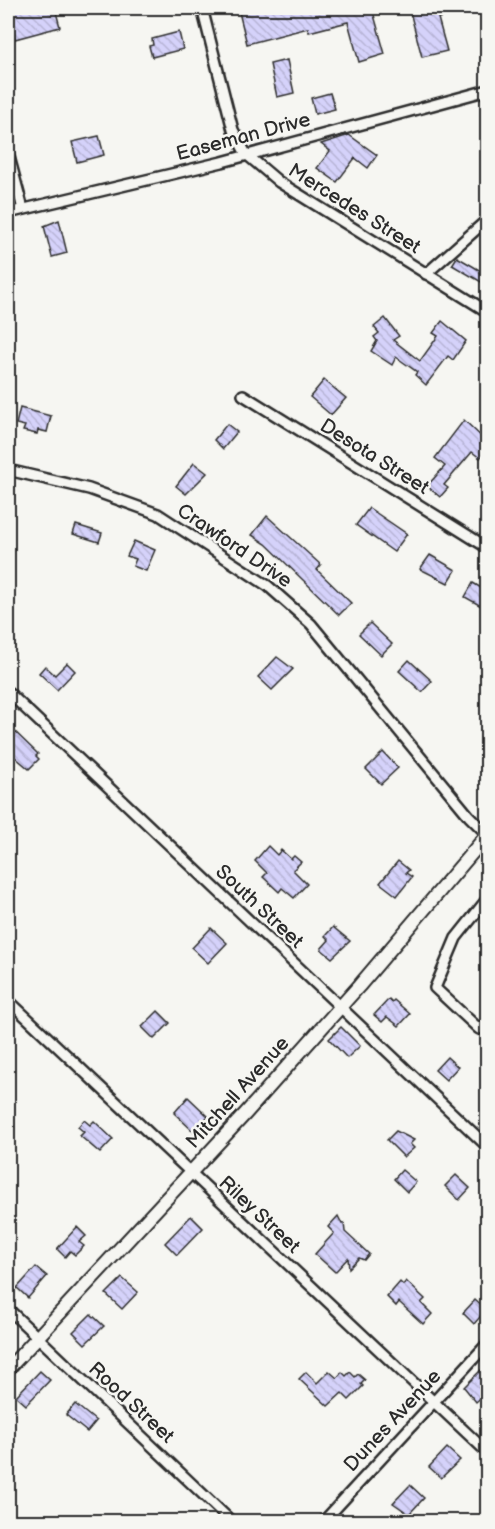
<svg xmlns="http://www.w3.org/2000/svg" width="495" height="1529" viewBox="0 0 495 1529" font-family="'Balsamiq Sans',sans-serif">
<defs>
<pattern id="building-back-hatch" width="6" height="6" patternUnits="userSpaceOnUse" patternTransform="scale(1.5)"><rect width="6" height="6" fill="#d5d2fa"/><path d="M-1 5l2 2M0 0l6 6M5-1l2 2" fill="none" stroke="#b7b4d6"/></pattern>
</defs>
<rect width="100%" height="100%" fill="#f6f6f2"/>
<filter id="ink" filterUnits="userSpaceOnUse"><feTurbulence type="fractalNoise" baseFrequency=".0167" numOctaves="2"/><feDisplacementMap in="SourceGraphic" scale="12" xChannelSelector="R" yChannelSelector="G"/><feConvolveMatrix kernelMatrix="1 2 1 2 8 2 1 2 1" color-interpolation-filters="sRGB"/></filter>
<g filter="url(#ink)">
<!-- building -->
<g fill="url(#building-back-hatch)" stroke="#2b2b2b" stroke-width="1.5">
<polygon points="8,8 55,8 60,27 15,39"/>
<polygon points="238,8 372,8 385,54 359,62 348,22 309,32 308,28 247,44"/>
<polygon points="409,8 468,8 468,11 438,18 447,51 422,57"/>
<polygon points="179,32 183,49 152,57 149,46 153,45 152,39"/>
<polygon points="287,60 294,93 277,97 270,64"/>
<polygon points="330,93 335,109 315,114 311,98"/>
<polygon points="349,135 377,155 368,168 355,158 337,182 317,168 330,151 321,144"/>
<polygon points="99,136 104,155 77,162 72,142"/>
<polygon points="59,220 67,253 52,257 44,226"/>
<polygon points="457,257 488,275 483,283 452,265"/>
<polygon points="385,318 399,336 393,340 420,361 438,336 433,333 442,321 466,341 453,360 448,356 426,385 415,375 417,372 396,357 392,365 371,351 377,341 374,337 379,333 374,327"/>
<polygon points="324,380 346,398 331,415 310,397"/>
<polygon points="20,408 51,416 47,432 38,430 37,434 23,431 25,426 16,424"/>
<polygon points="464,420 488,443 488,448 480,458 472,452 444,485 448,488 440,497 427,486 445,466 435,458"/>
<polygon points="227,424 237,432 223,449 214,440"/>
<polygon points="194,463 207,473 186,494 176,486"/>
<polygon points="369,508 407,534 394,552 356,525"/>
<polygon points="267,516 321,565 317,570 351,603 339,615 266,544 252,535"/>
<polygon points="76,525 102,533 99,542 73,534"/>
<polygon points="134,541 155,550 146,571 133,566 136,559 127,556"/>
<polygon points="430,555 456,570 448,583 420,569"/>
<polygon points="473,583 488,592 488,610 465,597"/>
<polygon points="370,623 392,644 381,655 359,634"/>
<polygon points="277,657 293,669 272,690 258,677"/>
<polygon points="409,660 432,681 422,692 399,671"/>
<polygon points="67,663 75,671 57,690 39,673 45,666 55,675"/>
<polygon points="8,725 38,754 36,756 39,759 29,769 8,751"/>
<polygon points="383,752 398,768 381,784 366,769"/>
<polygon points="268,846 277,855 281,850 291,859 294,856 301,862 293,870 307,884 294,898 282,888 279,892 263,877 267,873 255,861"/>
<polygon points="398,861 409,870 406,873 412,877 397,896 380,883"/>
<polygon points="333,927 350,941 332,958 321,949 329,940 325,936"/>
<polygon points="211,928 227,943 208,963 192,948"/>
<polygon points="389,999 392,1002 394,1000 410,1014 399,1026 387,1017 382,1022 374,1015"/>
<polygon points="158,1011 170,1023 154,1039 142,1027"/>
<polygon points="341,1027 360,1046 347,1058 329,1039"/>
<polygon points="447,1057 458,1067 446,1080 435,1070"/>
<polygon points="188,1097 208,1116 194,1132 174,1113"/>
<polygon points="84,1120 90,1125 94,1121 113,1139 100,1153 80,1136 84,1132 78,1127"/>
<polygon points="396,1131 414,1140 410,1144 414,1148 404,1157 387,1140"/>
<polygon points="402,1170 416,1182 407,1192 394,1179"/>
<polygon points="456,1175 470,1188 459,1200 445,1186"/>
<polygon points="191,1216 203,1228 177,1255 165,1243"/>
<polygon points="338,1216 342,1224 344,1223 345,1232 369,1254 364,1260 359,1258 349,1268 348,1258 335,1272 315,1254 334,1233 328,1227"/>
<polygon points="77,1227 86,1236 79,1242 84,1246 75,1255 70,1251 65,1257 57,1249"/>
<polygon points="36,1267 47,1276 28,1298 17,1288"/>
<polygon points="122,1278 138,1292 122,1309 106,1294"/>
<polygon points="406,1281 425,1299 421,1303 432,1314 423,1324 399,1302 396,1306 387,1297 400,1282 403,1285"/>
<polygon points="475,1300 486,1310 474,1324 463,1313"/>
<polygon points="91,1314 104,1326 85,1344 73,1332"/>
<polygon points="481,1370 488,1377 488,1391 476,1402 464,1387"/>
<polygon points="40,1371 50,1380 26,1405 16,1396"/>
<polygon points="329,1371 337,1378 342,1372 346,1376 350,1372 355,1377 358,1374 365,1380 361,1384 363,1386 349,1400 342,1393 328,1406 299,1379 306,1372 317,1383"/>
<polygon points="75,1404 96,1421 87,1432 66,1415"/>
<polygon points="447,1448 460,1460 441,1478 429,1467"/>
<polygon points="410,1485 424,1498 409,1514 393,1503"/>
</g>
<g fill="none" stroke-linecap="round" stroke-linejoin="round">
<!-- minor casing -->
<g stroke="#2b2b2b" stroke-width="14">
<g id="minor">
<polyline points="202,8 233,130 246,154 279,182 488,312"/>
<polyline points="8,153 23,209"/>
<polyline points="8,213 222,162 488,90"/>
<polyline points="426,274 488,219"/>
<polyline points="243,395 488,548"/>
<polyline points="8,470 89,489 158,514 268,586 311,624 469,816 488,835"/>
<polyline points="8,692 488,1147"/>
<polyline points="488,898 456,938 435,988 479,1029 488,1022"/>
<polyline points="8,1000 488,1453"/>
<polyline points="8,1309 232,1522"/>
<polyline points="323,1522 488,1343"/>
</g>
</g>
<!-- tertiary casing -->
<g stroke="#2b2b2b" stroke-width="16">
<polyline id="tertiary" points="8,1369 245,1114 359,986 488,834"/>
</g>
<!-- minor -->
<use href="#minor" stroke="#f6f6f2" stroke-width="9"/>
<!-- tertiary -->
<use href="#tertiary" stroke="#f6f6f2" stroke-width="12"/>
</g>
</g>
<g text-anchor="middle" stroke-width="5" stroke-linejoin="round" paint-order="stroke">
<!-- street labels -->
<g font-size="20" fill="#2b2b2b" stroke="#f6f6f2">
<text transform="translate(243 136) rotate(-15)" y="7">Easeman Drive</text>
<text transform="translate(355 208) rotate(32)" y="7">Mercedes Street</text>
<text transform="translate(375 456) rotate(32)" y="7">Desota Street</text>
<text transform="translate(235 545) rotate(34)" y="7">Crawford Drive</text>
<text transform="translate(260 906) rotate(43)" y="7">South Street</text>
<text transform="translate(237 1092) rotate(-48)" y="7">Mitchell Avenue</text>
<text transform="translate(260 1214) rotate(43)" y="7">Riley Street</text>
<text transform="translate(132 1402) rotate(43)" y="7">Rood Street</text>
<text transform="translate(392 1420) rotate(-47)" y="7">Dunes Avenue</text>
</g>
</g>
<!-- margin -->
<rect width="495" height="1529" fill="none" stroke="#f6f6f2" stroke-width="30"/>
<rect x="15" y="15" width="465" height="1499" fill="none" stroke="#2b2b2b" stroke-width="2" filter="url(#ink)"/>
</svg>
